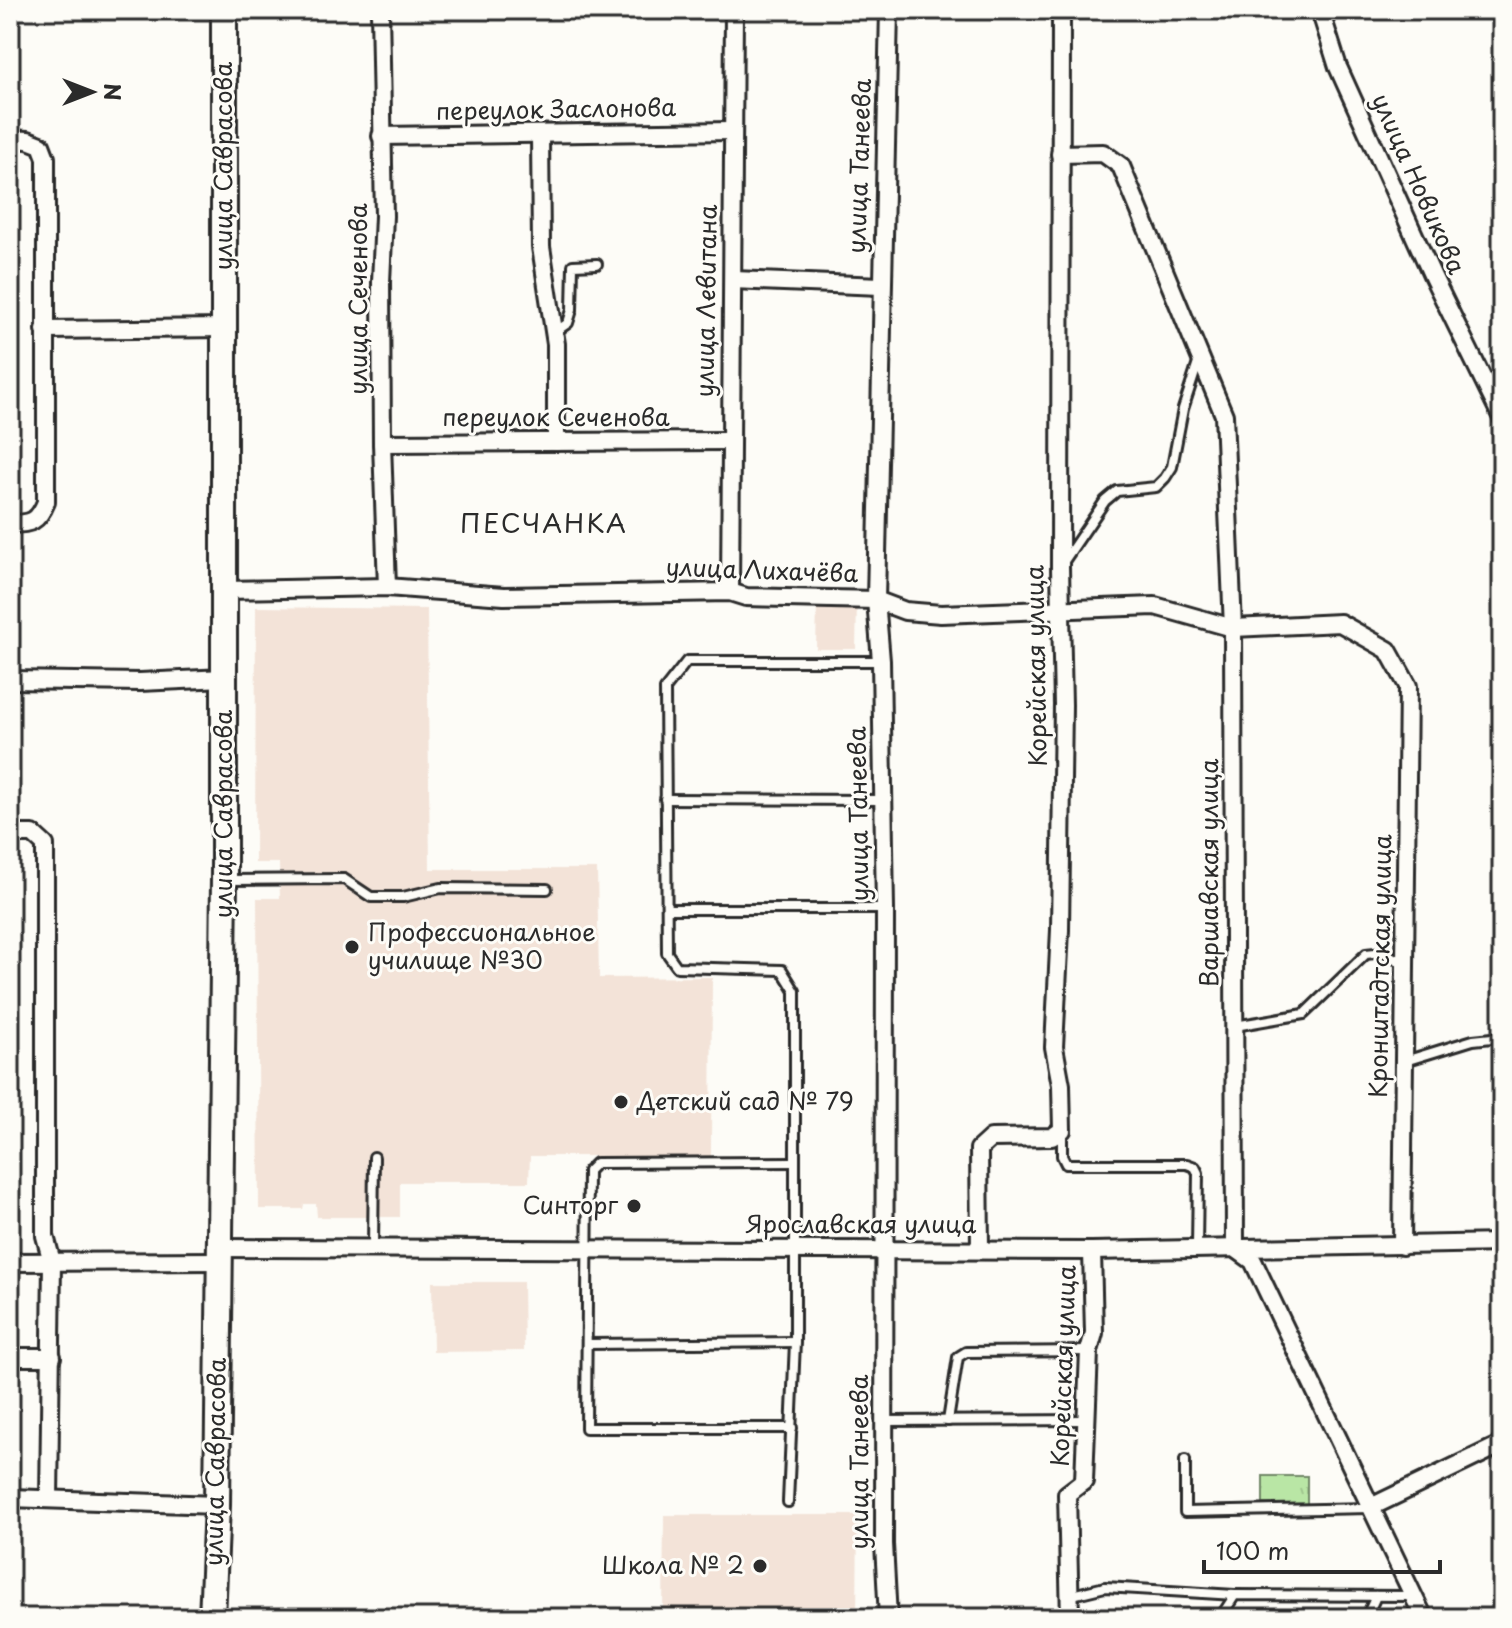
<svg xmlns="http://www.w3.org/2000/svg" width="1512" height="1628" viewBox="0 0 1512 1628" font-family="'Playpen Sans',sans-serif">
<defs>
<pattern id="park-tufts" width="24" height="20" patternUnits="userSpaceOnUse" patternTransform="scale(2)"><rect width="24" height="20" fill="#b9e6a5"/><path d="M3 7l-1-3M5 7V3M7 7l1-3M15 17l-1-3M17 17v-4M19 17l1-3" fill="none" stroke="#9fc58e"/></pattern>
</defs>
<rect width="100%" height="100%" fill="#fdfcf7"/>
<filter id="ink" filterUnits="userSpaceOnUse"><feTurbulence type="fractalNoise" baseFrequency=".0125" numOctaves="2"/><feDisplacementMap in="SourceGraphic" scale="16" xChannelSelector="R" yChannelSelector="G"/><feConvolveMatrix kernelMatrix="1 2 1 2 8 2 1 2 1" color-interpolation-filters="sRGB"/></filter>
<g filter="url(#ink)">
<!-- built -->
<g fill="#f3e3d8">
<polygon points="817,603 857,603 856,649 816,649"/>
<polygon points="256,607 427,609 430,869 597,869 599,978 712,977 711,1156 530,1156 529,1182 400,1182 400,1217 317,1217 316,1204 304,1204 303,1209 259,1209 257,898 280,898 279,863 255,863"/>
<polygon points="432,1282 523,1282 524,1351 433,1352"/>
<polygon points="664,1515 858,1515 857,1618 663,1618"/>
</g>
<!-- park -->
<rect fill="url(#park-tufts)" stroke="#728868" stroke-width="2" x="1263" y="1476" width="44" height="28"/>
<g fill="none" stroke-linecap="round" stroke-linejoin="round">
<!-- lane casing -->
<g stroke="#2b2b2b" stroke-width="14">
<g id="lane">
<polyline points="555,332 568,323 572,310 573,265 597,264"/>
<polyline points="1062,564 1105,501 1117,491 1156,487 1165,478 1172,467 1183,409 1199,360"/>
<polyline points="665,799 883,800"/>
<polyline points="228,880 344,879 371,897 403,897 441,888 547,889"/>
<polyline points="667,909 885,909"/>
<polyline points="1235,1026 1304,1014 1366,954 1384,952 1404,964"/>
<polyline points="1405,1061 1473,1040 1502,1037"/>
<polyline points="1062,1131 1062,1156 1066,1164 1187,1164 1195,1167 1198,1173 1197,1248"/>
<polyline points="373,1247 374,1157"/>
<polyline points="587,1344 795,1342"/>
<polyline points="883,1421 1085,1420"/>
<polyline points="948,1421 958,1357 966,1352 1089,1351"/>
<polyline points="792,1428 586,1428 588,1171 596,1163 794,1162"/>
<polyline points="1185,1460 1185,1512 1370,1508"/>
<polyline points="788,1502 795,1342 795,991 782,970 677,967 667,953 665,689 687,661 880,661"/>
<polyline points="1072,1595 1105,1587 1235,1595"/>
<polyline points="1220,1618 1235,1595 1413,1596"/>
<polyline points="1366,1618 1376,1596"/>
</g>
</g>
<!-- street casing -->
<g stroke="#2b2b2b" stroke-width="22">
<g id="street">
<polyline points="380,10 384,216 381,282 382,443 387,587"/>
<polyline points="1320,10 1338,67 1433,277 1502,418"/>
<polyline points="540,135 541,247 556,344 556,442"/>
<polyline points="381,136 732,131"/>
<path d="M10 139 28 140 41 145 46 158V502C38 522 31 524 10 524"/>
<polyline points="1060,154 1103,153 1121,166 1224,415 1233,628 1235,1248 1253,1261 1424,1618"/>
<polyline points="733,280 881,286"/>
<polyline points="45,330 225,328"/>
<polyline points="382,443 729,441"/>
<polyline points="226,590 387,587 504,596 730,592 746,597 876,600 905,611 941,614 1155,606 1233,628 1340,623 1388,650 1408,686 1402,1246"/>
<polyline points="730,592 734,10"/>
<polyline points="10,680 140,682 224,678"/>
<polyline points="10,834 33,834 45,845 45,1236 52,1262 49,1499"/>
<polyline points="220,1248 1092,1251 1502,1243"/>
<polyline points="980,1249 979,1149 991,1138 1052,1137 1062,1130 1061,1085 1054,1047 1060,930 1063,705 1060,567 1061,10"/>
<polyline points="10,1262 220,1261"/>
<polyline points="10,1357 52,1357"/>
<polyline points="10,1498 217,1505"/>
<polyline points="1371,1507 1502,1444"/>
<polyline points="888,1618 884,1544 885,909 881,661 876,600 889,10"/>
<polyline points="1070,1618 1067,1494 1084,1481 1089,1351 1094,1333 1092,1251"/>
</g>
</g>
<!-- secondary casing -->
<g stroke="#2b2b2b" stroke-width="30">
<polyline id="secondary" points="212,1618 217,1505 224,880 224,10"/>
</g>
<!-- lane -->
<use href="#lane" stroke="#fdfcf7" stroke-width="8"/>
<!-- street -->
<use href="#street" stroke="#fdfcf7" stroke-width="16"/>
<!-- secondary -->
<use href="#secondary" stroke="#fdfcf7" stroke-width="24"/>
</g>
</g>
<!-- markers -->
<g fill="#2b2b2b" stroke="#fdfcf7" stroke-width="3">
<circle cx="352" cy="947" r="8"/>
<circle cx="621" cy="1102" r="8"/>
<circle cx="634" cy="1206" r="8"/>
<circle cx="760" cy="1566" r="8"/>
</g>
<g text-anchor="middle" stroke-width="6" stroke-linejoin="round" paint-order="stroke">
<!-- street labels -->
<g font-size="24" fill="#2b2b2b" stroke="#fdfcf7">
<text transform="translate(556 110) rotate(-1)" y="8">переулок Заслонова</text>
<text transform="translate(224 166) rotate(-90)" y="8">улица Саврасова</text>
<text transform="translate(860 166) rotate(-88)" y="8">улица Танеева</text>
<text transform="translate(1418 184) rotate(66)" y="8">улица Новикова</text>
<text transform="translate(359 299) rotate(-90)" y="8">улица Сеченова</text>
<text transform="translate(707 301) rotate(-89)" y="8">улица Левитана</text>
<text x="556" y="426">переулок Сеченова</text>
<text transform="translate(762 571) rotate(2)" y="8">улица Лихачёва</text>
<text transform="translate(1037 666) rotate(-91)" y="8">Корейская улица</text>
<text transform="translate(224 814) rotate(-90)" y="8">улица Саврасова</text>
<text transform="translate(859 814) rotate(-91)" y="8">улица Танеева</text>
<text transform="translate(1210 873) rotate(-90)" y="8">Варшавская улица</text>
<text transform="translate(1381 966) rotate(-89)" y="8">Кронштадтская улица</text>
<text x="861" y="1233">Ярославская улица</text>
<text transform="translate(1064 1366) rotate(-88)" y="8">Корейская улица</text>
<text transform="translate(216 1462) rotate(-89)" y="8">улица Саврасова</text>
<text transform="translate(860 1462) rotate(-90)" y="8">улица Танеева</text>
</g>
<!-- poi labels -->
<g font-size="24" fill="#2b2b2b" stroke="#fdfcf7" text-anchor="start">
<text x="368" y="941">Профессиональное<tspan x="368" dy="28">училище №30</tspan></text>
<text x="637" y="1110">Детский сад № 79</text>
<text x="618" y="1214" text-anchor="end">Синторг</text>
<text x="744" y="1574" text-anchor="end">Школа № 2</text>
</g>
<!-- neighbourhood labels -->
<g font-size="26" letter-spacing="2" fill="#2b2b2b" stroke="#fdfcf7">
<text x="544" y="533">ПЕСЧАНКА</text>
</g>
</g>
<!-- margin -->
<rect width="1512" height="1628" fill="none" stroke="#fdfcf7" stroke-width="40"/>
<rect x="20" y="20" width="1472" height="1588" fill="none" stroke="#2b2b2b" stroke-width="3" filter="url(#ink)"/>
<!-- north arrow -->
<g transform="translate(92 92) rotate(90)" stroke="#fdfcf7" stroke-width="6" paint-order="stroke">
<path d="M0-6L14 30L0 20L-14 30Z" fill="#2b2b2b"/>
<text y="-12" font-size="22" font-weight="bold" text-anchor="middle" fill="#2b2b2b">N</text>
</g>
<!-- scale -->
<path d="M1204 1560v12h236v-12" fill="none" stroke="#2b2b2b" stroke-width="4"/>
<text x="1216" y="1560" font-size="24" fill="#2b2b2b" stroke="#fdfcf7" stroke-width="6" paint-order="stroke">100 m</text>
</svg>
